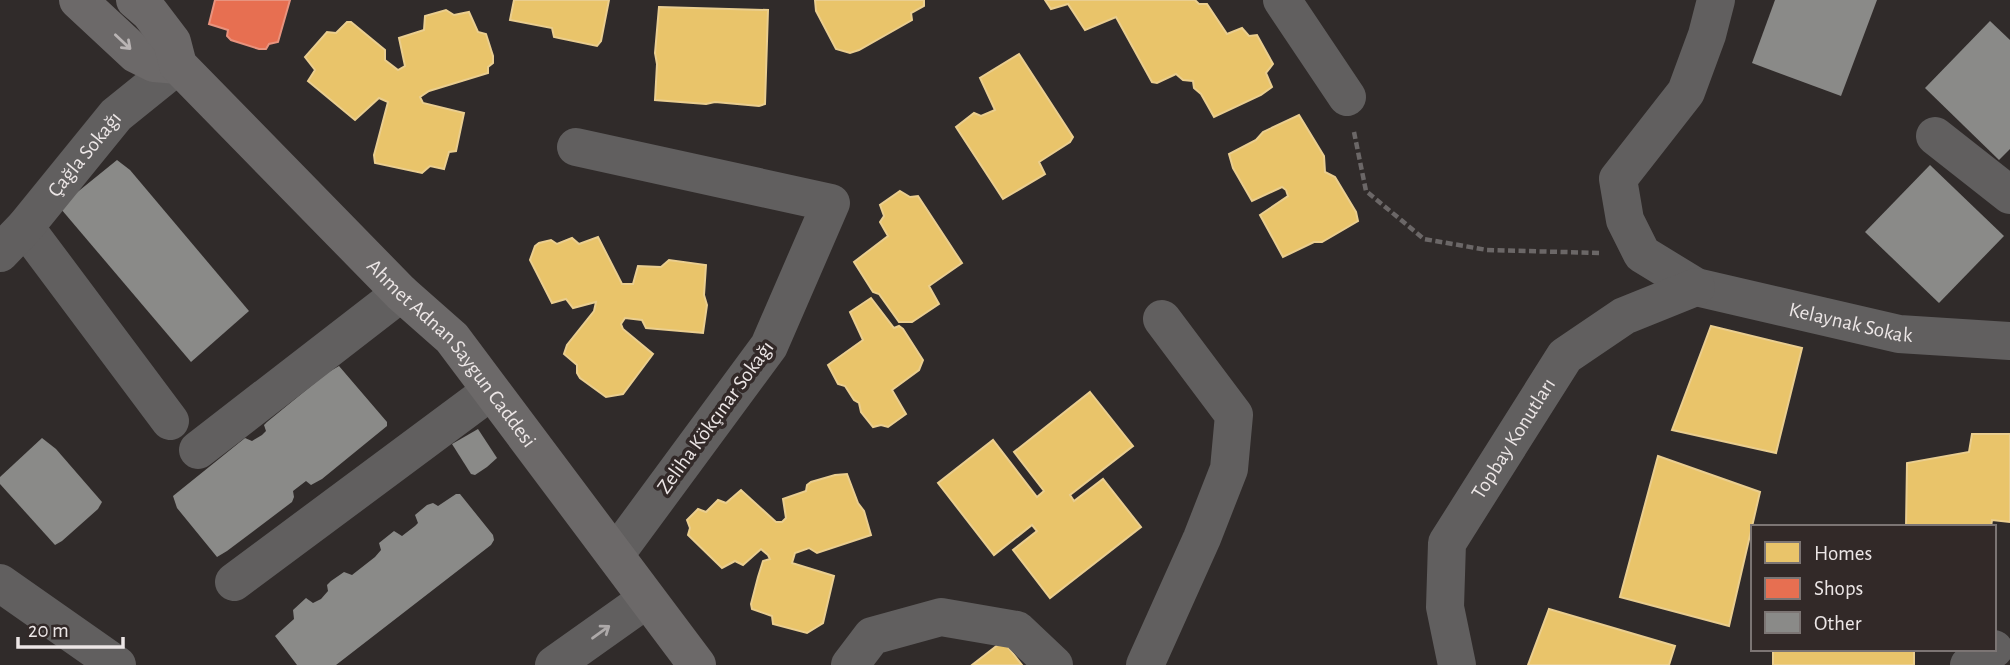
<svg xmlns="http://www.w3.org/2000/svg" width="2010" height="665" viewBox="0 0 2010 665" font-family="'Alegreya Sans',sans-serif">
<rect width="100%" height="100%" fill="#302b2a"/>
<!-- homes -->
<g fill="#e9c46a" stroke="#eace8f" stroke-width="2">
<polygon points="514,0 609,0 601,41 597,46 559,38 554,37 552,28 510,20"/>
<polygon points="815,0 924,0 924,6 911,13 912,20 859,50 850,53 836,49 816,11"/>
<polygon points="1045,0 1195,0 1199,4 1207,4 1227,34 1242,28 1249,36 1257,35 1273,64 1266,73 1272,87 1261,95 1214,117 1201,94 1194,88 1193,81 1183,80 1176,74 1157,83 1152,82 1116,17 1085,30 1068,4 1051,9"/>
<polygon points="659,7 768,10 765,104 759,106 715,102 706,104 655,100 657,64 655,53"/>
<polygon points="446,10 454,15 469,12 478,32 486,34 493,56 493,63 488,67 488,73 429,91 420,97 423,103 464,113 456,151 449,152 444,169 430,166 422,173 375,163 374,155 388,102 379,98 355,120 308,81 315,70 305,57 327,32 336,33 347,22 351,22 385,50 385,60 398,70 405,66 399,38 424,30 425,16"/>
<polygon points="1019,54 1073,137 1070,142 1039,162 1045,174 1003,199 956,127 974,113 981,116 995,110 980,78"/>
<polygon points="1299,115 1324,156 1325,172 1335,177 1356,212 1358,221 1322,242 1314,242 1283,257 1260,215 1288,196 1286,190 1282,187 1252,201 1233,168 1229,154 1256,140 1263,132"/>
<polygon points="900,191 910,197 918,196 962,263 929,286 939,304 912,322 899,322 879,294 873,292 854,262 888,236 880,222 884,216 880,205"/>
<polygon points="598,237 622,284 633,284 638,266 661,267 669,260 706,265 704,295 707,305 703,333 646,328 642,320 625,318 621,324 623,329 653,354 623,394 606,397 580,378 577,373 577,365 564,354 567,345 594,311 596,302 573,308 566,299 552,303 530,260 535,246 539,243 551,240 557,244 572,238 579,244"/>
<polygon points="871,298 894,328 899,326 903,329 923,360 919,370 892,390 906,414 888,427 881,425 873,427 861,412 859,403 854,400 845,386 838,384 828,365 863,340 850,312"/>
<polygon points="1711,326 1802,348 1776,453 1672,430"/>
<polygon points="1090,392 1133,446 1070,495 1074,501 1103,479 1141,527 1050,598 1013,550 1037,531 1032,525 994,555 938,483 993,440 1037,497 1044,491 1014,452"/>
<polygon points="1972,434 2010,434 2010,522 1992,520 1991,527 1906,527 1907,463 1969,452"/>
<polygon points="1658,456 1760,492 1729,626 1620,597"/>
<polygon points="847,474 858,503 864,511 871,535 817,553 809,548 795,553 792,563 834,576 823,623 807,633 773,624 772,616 752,609 751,604 758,577 763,561 770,559 768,555 761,549 743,565 735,561 722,568 688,535 690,528 687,520 698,509 706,512 718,500 726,503 741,490 776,522 782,522 786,518 783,499 806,491 807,485 811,482 835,475"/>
<polygon points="1549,609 1675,646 1669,665 1528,665"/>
<polygon points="1003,641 1022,665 972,665"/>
<rect x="1773" y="649" width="141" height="16"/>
</g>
<!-- shops -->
<polygon fill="#e76f51" stroke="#e8937e" stroke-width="2" points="215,0 290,0 278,42 269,44 266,49 259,49 231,40 227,36 228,30 209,24"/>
<!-- building -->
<g fill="#8a8a88">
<polygon points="1775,0 1877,0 1841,96 1752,63"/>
<polygon points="1990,21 2010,40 2010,149 1999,160 1925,88"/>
<polygon points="117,160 130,170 249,311 191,362 61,209 75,194"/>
<polygon points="1930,165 2004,236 1939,303 1865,232"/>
<polygon points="339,366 387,422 387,426 322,479 311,485 306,481 293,491 294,497 292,502 227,551 217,557 177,508 173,496 245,438 252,441 262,435 266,431 264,425 267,422 327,373"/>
<polygon points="478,429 497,458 487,467 475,475 471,474 452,444"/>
<polygon points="42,438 56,449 102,502 98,509 62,541 55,545 0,484 0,477"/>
<polygon points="456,494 460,494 493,535 494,540 491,545 336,665 297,665 275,636 294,619 293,610 306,598 313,603 321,599 328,591 327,585 331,581 344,572 352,575 375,557 381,550 379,543 394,531 402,536 415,526 418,523 415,515 427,505 433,503 438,506"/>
</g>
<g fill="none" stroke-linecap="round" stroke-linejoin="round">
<!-- path -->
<polyline stroke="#6b6767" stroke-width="4.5" stroke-dasharray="7 3.5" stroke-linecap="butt" points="1354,132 1366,191 1424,239 1487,250 1601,253"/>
<!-- minor -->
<g stroke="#615f5f" stroke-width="38">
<polyline points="1282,0 1347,97"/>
<path id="s1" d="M1716 0 1707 35 1686 92 1618 179 1625 220 1642 254 1696 287 1899 334 2010 341"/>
<polyline points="1935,136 2010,195"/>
<polyline points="576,147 831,203 769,346 615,555"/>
<polyline points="25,227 170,421"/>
<path id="s2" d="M0 253 25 227 116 115 178 65"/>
<polyline points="198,450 401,293"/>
<polyline points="234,582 491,391"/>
<polyline points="0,583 117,665"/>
<polyline points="554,665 647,599"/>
<polyline points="850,665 872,636 941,617 1017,630 1054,665"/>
<polyline points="1145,665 1202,538 1229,469 1234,415 1162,319"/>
<path id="s3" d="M1457 665 1445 607 1447 543 1565 356 1624 316 1696 287"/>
<polyline points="1969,665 1994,649"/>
</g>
<!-- major -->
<g stroke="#6c6969" stroke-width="38">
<polyline points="78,0 136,54 154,63 178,65"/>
<path id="s4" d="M135 0 150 13 172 42 178 65 401 293 452 338 697 665"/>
</g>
</g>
<!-- one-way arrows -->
<defs><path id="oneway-shaft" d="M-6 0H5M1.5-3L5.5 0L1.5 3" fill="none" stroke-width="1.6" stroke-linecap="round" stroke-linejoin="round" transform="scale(1.75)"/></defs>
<use stroke="#b9b4b4" href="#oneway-shaft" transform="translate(123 42) rotate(43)"/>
<use stroke="#ada9a9" href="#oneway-shaft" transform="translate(601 632) rotate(-36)"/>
<g text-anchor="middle" stroke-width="7" stroke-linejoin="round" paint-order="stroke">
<!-- street labels -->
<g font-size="21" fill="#ece6e6" stroke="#322928">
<text dy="7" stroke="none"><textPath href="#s2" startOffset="130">Çağla Sokağı</textPath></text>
<text dy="7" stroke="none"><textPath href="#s1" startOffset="509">Kelaynak Sokak</textPath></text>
<text dy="7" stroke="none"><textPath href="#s4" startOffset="478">Ahmet Adnan Saygun Caddesi</textPath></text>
<text transform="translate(715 417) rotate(-54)" y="7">Zeliha Kökçınar Sokağı</text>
<text dy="7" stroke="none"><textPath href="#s3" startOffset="247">Topbay Konutları</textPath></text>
</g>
</g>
<!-- legend -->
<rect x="1751" y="525" width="245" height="126" fill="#322928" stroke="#7c7574" stroke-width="2"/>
<rect x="1765" y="542" width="35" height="21" fill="#e9c46a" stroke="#7c7574" stroke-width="2"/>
<text x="1814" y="560" font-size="21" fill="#ece6e6">Homes</text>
<rect x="1765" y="578" width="35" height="21" fill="#e76f51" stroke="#7c7574" stroke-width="2"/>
<text x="1814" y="595" font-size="21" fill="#ece6e6">Shops</text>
<rect x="1765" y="612" width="35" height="21" fill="#8a8a88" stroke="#7c7574" stroke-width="2"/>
<text x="1814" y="630" font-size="21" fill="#ece6e6">Other</text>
<!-- scale -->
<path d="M18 637v10h105v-10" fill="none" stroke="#ece6e6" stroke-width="3.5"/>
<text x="28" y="637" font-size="21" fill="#ece6e6" stroke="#322928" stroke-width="5" paint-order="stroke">20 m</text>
</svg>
